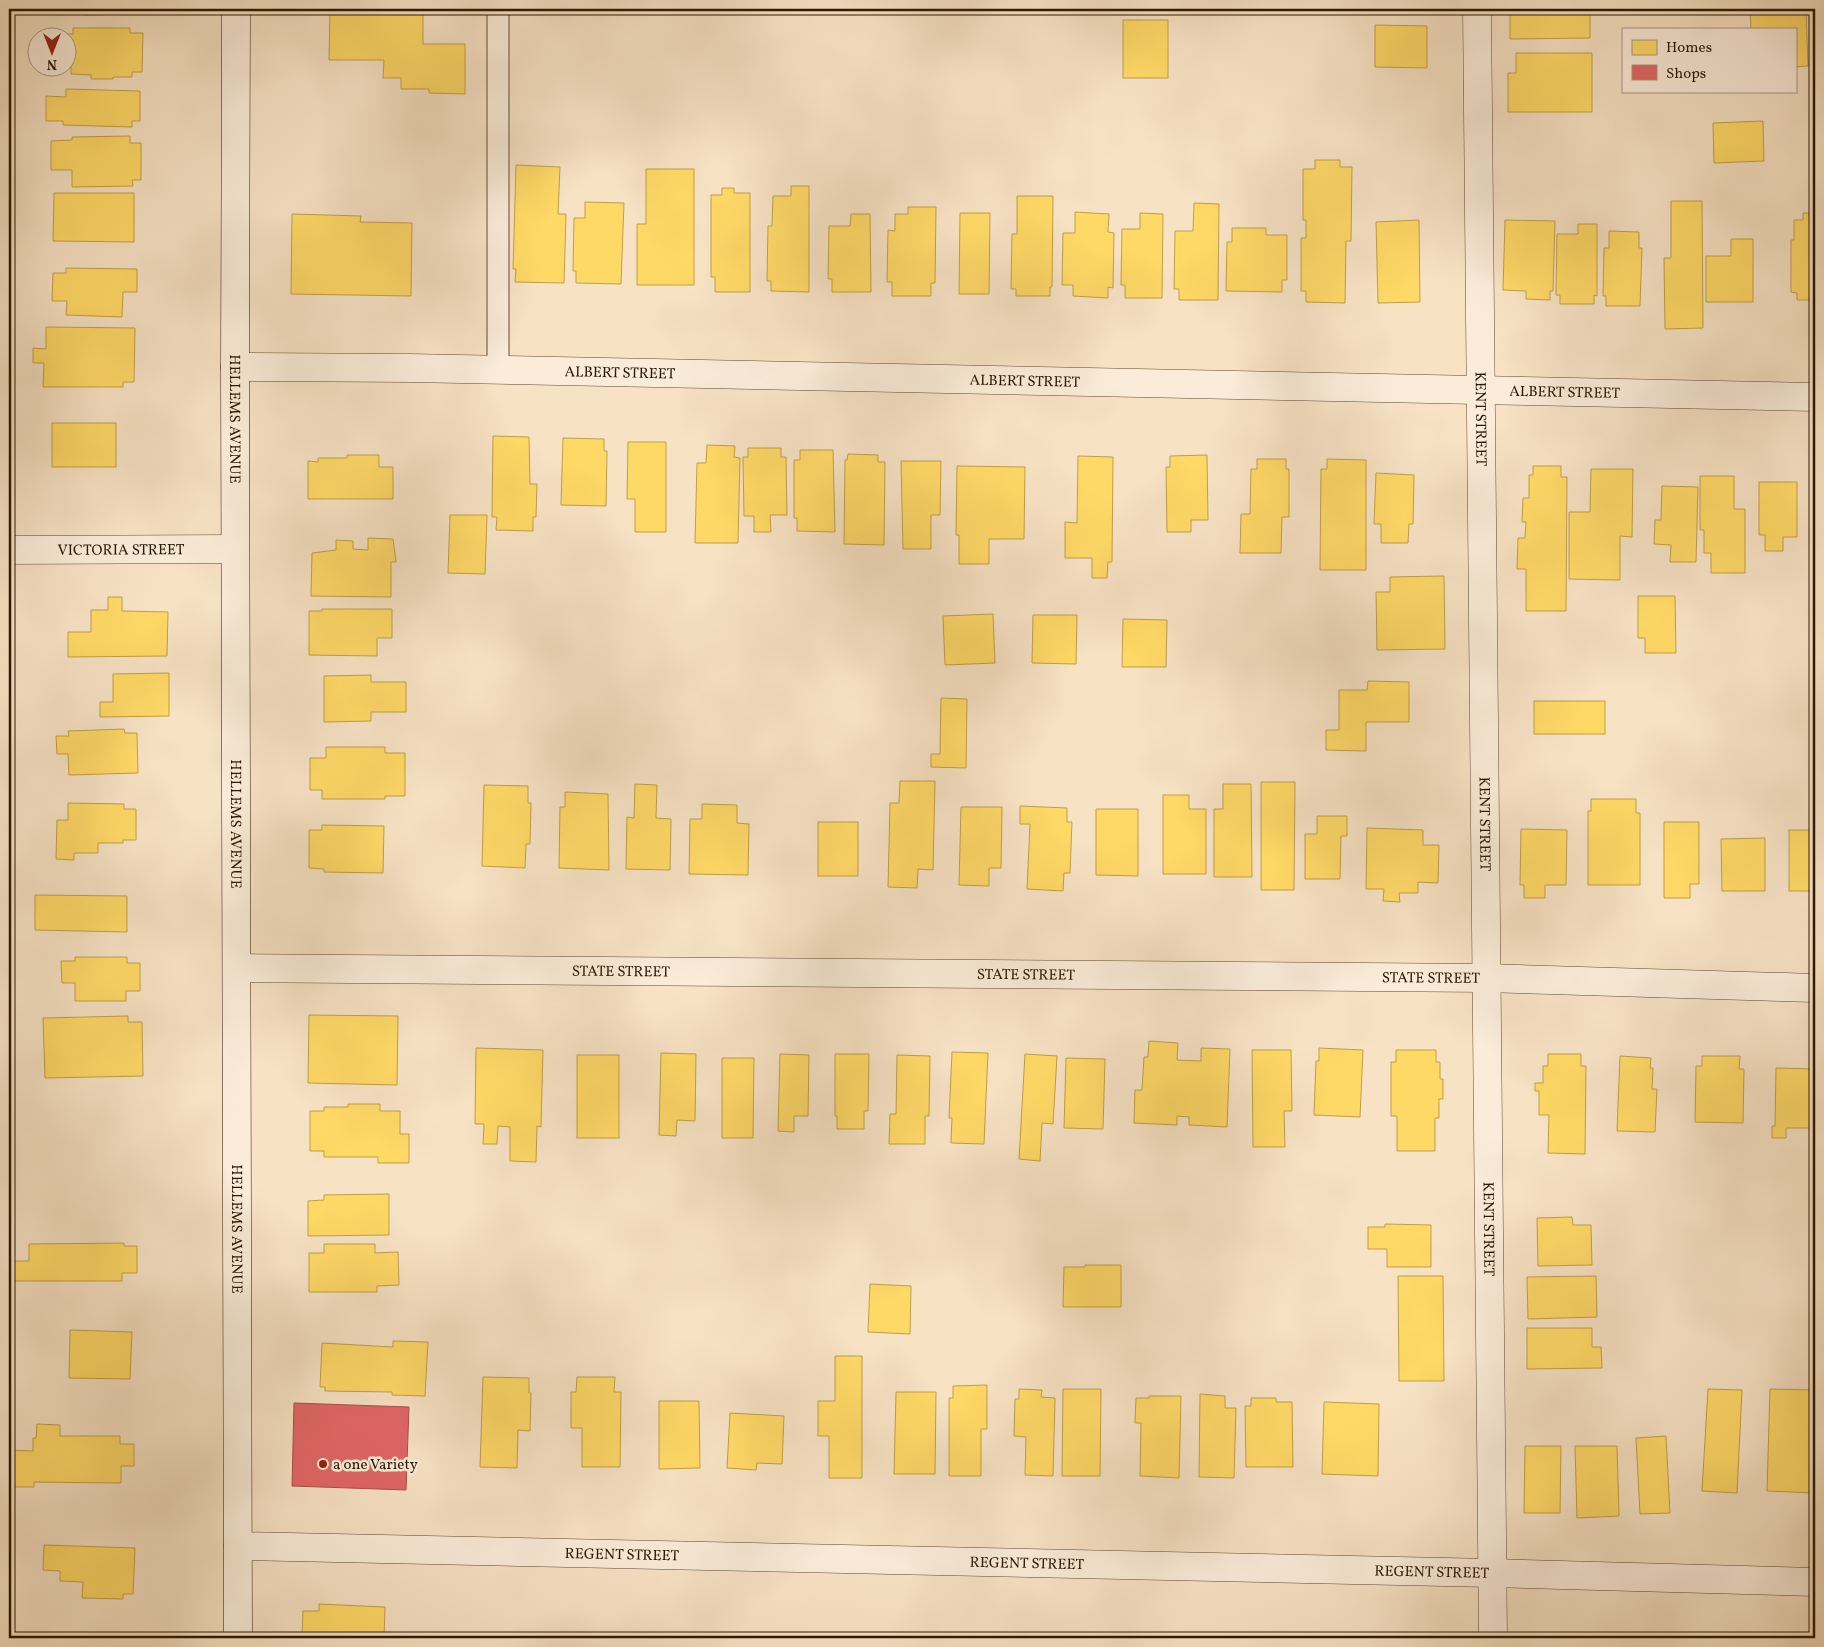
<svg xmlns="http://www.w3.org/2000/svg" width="1824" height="1647" viewBox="0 0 1824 1647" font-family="Vollkorn,serif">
<rect width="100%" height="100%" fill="#f7e2c4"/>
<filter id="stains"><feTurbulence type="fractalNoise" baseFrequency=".004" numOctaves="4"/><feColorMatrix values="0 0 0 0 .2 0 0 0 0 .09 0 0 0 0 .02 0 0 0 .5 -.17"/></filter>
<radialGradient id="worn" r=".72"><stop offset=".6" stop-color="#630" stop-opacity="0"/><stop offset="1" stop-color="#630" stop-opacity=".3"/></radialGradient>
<!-- homes -->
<g fill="#ffd966" stroke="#c09f48">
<polygon points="84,9 129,9 129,14 84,15"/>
<polygon points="330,9 423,9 423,44 465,44 465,94 429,93 429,89 401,89 401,78 383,78 384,60 329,60"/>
<polygon points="1510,9 1590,9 1590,38 1510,39"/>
<polygon points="1597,9 1637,9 1637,10"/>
<rect x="1673" y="9" width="52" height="3"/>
<polygon points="1750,9 1806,9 1808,66 1795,67 1795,29 1751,29"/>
<rect x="1123" y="20" width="45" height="58"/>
<polygon points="1375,25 1427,26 1427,68 1375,67"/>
<polygon points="73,28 130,28 130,33 143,33 142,72 132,72 132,77 113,77 113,79 91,79 91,75 71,74 71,60 68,60 68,38 51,38 51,34 73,34"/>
<polygon points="1516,53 1592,53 1592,112 1508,112 1508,73 1516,73"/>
<polygon points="66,89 140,91 140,121 132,121 132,127 63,125 63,121 46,121 46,96 66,97"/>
<polygon points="1763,121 1764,161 1714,163 1713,123"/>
<polygon points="130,136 130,143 141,143 141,180 132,180 133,186 72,187 72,170 51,170 51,141 72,140 72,137"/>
<polygon points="1315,160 1340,160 1340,167 1352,167 1351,241 1346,241 1345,303 1306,302 1306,291 1301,291 1301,238 1306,238 1306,220 1303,220 1303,169 1315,169"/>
<polygon points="516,165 560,167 558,214 566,214 564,283 515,282 516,269 513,269"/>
<polygon points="646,169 694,169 694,285 637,285 637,224 646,224"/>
<polygon points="791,186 809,186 809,292 771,291 771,281 767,281 768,226 772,226 773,196 791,196"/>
<polygon points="722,188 734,188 734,193 750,193 750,292 715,292 715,277 711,277 711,195 722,195"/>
<polygon points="54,193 134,193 134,242 53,241"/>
<polygon points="1017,196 1053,196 1052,287 1050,287 1050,296 1016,296 1016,289 1011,289 1012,234 1017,234"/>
<polygon points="1671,201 1702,201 1703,328 1665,329 1664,258 1671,258"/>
<polygon points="585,202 624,203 621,284 576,283 576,271 573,271 574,218 585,218"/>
<polygon points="1194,203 1219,204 1218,300 1179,300 1179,289 1174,289 1175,231 1193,231"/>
<polygon points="908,207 936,207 935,283 931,283 931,296 892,296 892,282 887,282 888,230 895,231 895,214 908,214"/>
<polygon points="1075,212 1109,214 1108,232 1114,233 1113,288 1108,287 1108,298 1073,296 1073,285 1062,285 1063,233 1075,233"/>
<polygon points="960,213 990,213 989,294 959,294"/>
<polygon points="1140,213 1163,214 1162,298 1125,298 1125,285 1121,285 1122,229 1140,229"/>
<polygon points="1803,213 1815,213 1815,300 1797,300 1797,293 1791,292 1791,240 1794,240 1794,220 1803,220"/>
<polygon points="292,214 361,216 360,222 412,223 411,296 291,294"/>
<polygon points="851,214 870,214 871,292 832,292 832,279 828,279 829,226 850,226"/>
<polygon points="1419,220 1420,302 1378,303 1376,222"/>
<polygon points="1505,220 1555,221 1553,291 1550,291 1550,300 1526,299 1526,291 1503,290"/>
<polygon points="1578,224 1597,224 1597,296 1594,295 1594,304 1560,304 1560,295 1556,295 1557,234 1578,234"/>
<polygon points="1232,228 1266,228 1266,235 1287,235 1287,280 1282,280 1282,292 1226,291 1227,242 1232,242"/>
<polygon points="1609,231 1639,232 1639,248 1642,248 1640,306 1606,306 1606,296 1603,296 1604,248 1609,248"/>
<polygon points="1731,239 1753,239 1753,302 1706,302 1706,256 1731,256"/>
<polygon points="66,268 137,269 137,292 123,292 122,317 66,315 67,301 52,301 53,273 66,273"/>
<polygon points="46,327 135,328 134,382 123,382 123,387 43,387 44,363 33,363 33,348 46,349"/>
<rect x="52" y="423" width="64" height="44"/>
<polygon points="493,436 529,437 530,484 537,484 536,517 533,517 533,531 496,530 497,517 492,517"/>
<polygon points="563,438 604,439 604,451 607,451 606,506 561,505"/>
<polygon points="628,442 666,442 666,532 635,532 635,499 627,499"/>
<polygon points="707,445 735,446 734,457 740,458 738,543 695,543 697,463 706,463"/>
<polygon points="748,448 781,448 781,457 786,457 787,515 770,515 771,532 754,532 754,516 744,516 743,457 748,457"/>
<polygon points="800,450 833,450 835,532 797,531 797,518 794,518 794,460 800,460"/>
<polygon points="848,454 878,455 878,462 885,462 884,545 844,544 845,460 847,460"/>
<polygon points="347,455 379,455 379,467 393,467 393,499 308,499 308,461 318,462 318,458 347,458"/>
<polygon points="1207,455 1208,520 1191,520 1191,532 1167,532 1166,467 1170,467 1170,456"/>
<polygon points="1078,456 1113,457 1112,562 1108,562 1107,578 1092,578 1092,558 1065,558 1065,522 1077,523"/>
<polygon points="1257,459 1286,459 1286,469 1289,469 1289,517 1282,517 1281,553 1240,553 1241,514 1250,514 1251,469 1257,469"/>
<polygon points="1327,459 1366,460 1366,570 1320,570 1321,469 1327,469"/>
<polygon points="901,461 941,461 940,515 931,515 931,549 903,549"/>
<polygon points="957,466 1025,467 1024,539 989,539 989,564 959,564 959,535 956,535"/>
<polygon points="1533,466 1561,466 1561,477 1567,477 1566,611 1526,611 1526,569 1517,569 1518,538 1525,538 1526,522 1522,522 1523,498 1529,498 1529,475 1533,475"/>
<polygon points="1591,469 1633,469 1632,537 1620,536 1620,580 1569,579 1569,512 1590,512"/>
<polygon points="1376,473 1414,475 1413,524 1409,524 1408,543 1381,543 1381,524 1374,524"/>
<polygon points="1700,476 1734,476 1734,509 1745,509 1745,573 1711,573 1711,553 1704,553 1704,530 1700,530"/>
<polygon points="1759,482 1797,482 1797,537 1783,537 1783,551 1765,551 1765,535 1759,535"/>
<polygon points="1662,486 1698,487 1696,562 1670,562 1671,545 1654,544 1655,520 1661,520"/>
<polygon points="450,515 487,515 485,574 448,573"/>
<polygon points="1812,522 1815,522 1815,566 1813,566"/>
<polygon points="368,538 393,539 396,562 391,562 391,597 311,596 312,553 336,550 336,540 353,541 353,549 368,550"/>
<polygon points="1444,576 1445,649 1377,650 1376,592 1390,592 1390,577"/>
<polygon points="1638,596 1675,596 1676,653 1645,653 1645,638 1638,638"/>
<polygon points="108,597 122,597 122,611 168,612 167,656 68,657 68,632 91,632 91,610 108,610"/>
<polygon points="322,609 392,609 392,638 377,638 377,656 309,655 309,611 322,611"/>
<polygon points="993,614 995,663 945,665 943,616"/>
<polygon points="1033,615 1077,615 1076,664 1032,663"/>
<polygon points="1123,619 1167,620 1166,667 1122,667"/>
<polygon points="169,673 169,716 100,717 100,702 113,702 113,674"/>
<polygon points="371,675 371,682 406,682 406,712 371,712 371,721 324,722 324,676"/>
<polygon points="1368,681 1409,682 1409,722 1366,722 1366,751 1326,750 1326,730 1339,730 1339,690 1367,690"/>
<polygon points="941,698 967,699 966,768 931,767 931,754 940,754"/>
<rect x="1534" y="701" width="71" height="33"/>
<polygon points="124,729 125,733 137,733 138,773 69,775 68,754 57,754 56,736 69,736 68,731"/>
<polygon points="326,747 385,747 385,753 405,753 405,796 385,796 385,799 322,799 322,790 310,790 310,758 326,758"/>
<polygon points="900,781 935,781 933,870 918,869 917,888 888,887 890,803 899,803"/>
<polygon points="1261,782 1295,782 1294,890 1261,890"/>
<polygon points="635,784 657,785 656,818 671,819 670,870 626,869 627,817 634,818"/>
<polygon points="1223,784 1251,784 1252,877 1214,877 1214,809 1223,809"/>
<polygon points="484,785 528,786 528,803 531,803 530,844 526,844 525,868 482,866"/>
<polygon points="565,792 608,794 609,870 559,868 560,807 565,807"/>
<polygon points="1163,795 1189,795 1189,809 1206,809 1206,874 1163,874"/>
<polygon points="1591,799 1636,799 1636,813 1640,813 1640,885 1588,885 1588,811 1591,811"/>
<polygon points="68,803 124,804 124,809 136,809 136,840 123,840 123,843 98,843 98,853 74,853 74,860 56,859 57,820 68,820"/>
<polygon points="702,804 737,805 737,823 749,824 748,875 689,874 690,819 702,819"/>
<polygon points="1020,806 1067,808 1067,822 1072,822 1070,873 1064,873 1063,891 1027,889 1030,824 1020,824"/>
<polygon points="961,807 1002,807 1001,868 989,868 989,886 959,885"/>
<polygon points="1096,809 1138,809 1138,876 1096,875"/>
<polygon points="1317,816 1347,816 1347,836 1341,836 1340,879 1305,879 1305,834 1317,834"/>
<rect x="818" y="822" width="40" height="54"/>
<polygon points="1664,822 1699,822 1699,884 1690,884 1690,898 1664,898"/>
<polygon points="322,825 384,826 383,873 324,872 324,869 309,868 309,830 322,830"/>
<polygon points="1367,828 1423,830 1423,845 1439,845 1438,883 1418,882 1418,893 1399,893 1400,902 1383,901 1384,889 1366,889"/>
<polygon points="1521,829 1567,830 1566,885 1545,885 1545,898 1524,898 1524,885 1520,885"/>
<rect x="1789" y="830" width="26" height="61"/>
<polygon points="1765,838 1765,891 1722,891 1721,839"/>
<polygon points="35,895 127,896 127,932 35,930"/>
<polygon points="75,957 127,957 127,963 140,963 140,991 126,991 126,1001 75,1001 75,983 62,983 61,961 75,961"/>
<polygon points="309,1015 398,1016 397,1085 308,1083"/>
<polygon points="128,1016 128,1022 142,1022 143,1076 45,1078 43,1018"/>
<polygon points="1149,1041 1178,1043 1177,1060 1201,1061 1201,1048 1230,1049 1227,1127 1189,1125 1189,1117 1177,1116 1177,1125 1134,1123 1135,1090 1142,1090 1144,1057 1148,1057"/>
<polygon points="476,1048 543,1050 541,1127 537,1126 536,1162 510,1161 510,1127 498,1126 497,1144 483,1144 484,1124 475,1124"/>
<polygon points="1319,1048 1363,1050 1360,1117 1314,1115 1316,1061 1319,1061"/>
<polygon points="1252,1050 1291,1050 1292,1111 1284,1111 1285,1147 1253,1147"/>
<polygon points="1396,1050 1436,1050 1436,1062 1440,1062 1440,1079 1443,1079 1443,1099 1439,1099 1439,1118 1435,1118 1435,1151 1397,1151 1397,1116 1391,1116 1391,1062 1396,1062"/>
<polygon points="952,1052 988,1053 984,1144 951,1143 952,1118 949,1118"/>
<polygon points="661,1053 696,1054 695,1121 677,1120 676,1136 659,1135"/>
<polygon points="780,1054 809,1055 808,1116 794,1116 794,1132 778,1131"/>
<polygon points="835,1054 869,1054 868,1111 864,1111 864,1129 837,1129 837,1116 835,1116"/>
<polygon points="1025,1054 1057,1056 1053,1124 1042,1123 1040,1161 1019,1159"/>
<polygon points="1548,1054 1581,1054 1581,1066 1586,1066 1585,1154 1548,1153 1549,1115 1539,1115 1539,1091 1535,1091 1535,1083 1543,1083 1543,1066 1548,1066"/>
<rect x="577" y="1055" width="42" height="83"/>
<polygon points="897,1055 930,1056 929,1116 925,1116 925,1144 889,1144 890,1114 896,1114"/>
<polygon points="1620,1056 1651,1058 1650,1068 1653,1068 1652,1089 1657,1089 1655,1132 1617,1131"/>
<polygon points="1702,1056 1740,1056 1739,1069 1744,1069 1743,1123 1695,1122 1696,1066 1702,1066"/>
<polygon points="722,1058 754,1058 753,1138 722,1138"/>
<polygon points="1066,1058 1105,1059 1103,1129 1064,1128"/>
<polygon points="1776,1068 1815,1069 1815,1128 1786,1128 1786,1138 1772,1138 1772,1126 1775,1126"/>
<polygon points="348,1104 380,1104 380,1111 400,1111 400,1134 409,1134 409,1163 378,1163 378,1157 324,1157 324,1151 310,1151 310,1111 324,1111 324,1107 348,1107"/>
<polygon points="389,1194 389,1235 308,1236 308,1201 324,1200 324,1195"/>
<polygon points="1572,1217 1573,1225 1591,1225 1592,1265 1538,1266 1537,1218"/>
<polygon points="1385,1224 1431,1225 1431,1267 1387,1267 1387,1249 1368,1249 1368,1227 1385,1227"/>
<polygon points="124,1243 124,1246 137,1246 137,1273 122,1273 122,1281 9,1281 9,1261 29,1261 29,1244"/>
<polygon points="324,1244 375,1244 375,1253 398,1252 399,1285 377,1286 377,1292 309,1292 309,1253 324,1253"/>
<polygon points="1085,1265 1121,1265 1121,1307 1063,1307 1064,1267 1085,1267"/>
<polygon points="1398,1276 1443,1276 1444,1381 1399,1381"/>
<polygon points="1596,1276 1597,1317 1528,1319 1527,1277"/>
<polygon points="870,1284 911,1286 910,1334 868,1332"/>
<polygon points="1527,1328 1592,1328 1592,1347 1601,1347 1602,1368 1527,1369"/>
<polygon points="70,1330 132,1332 130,1379 69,1378"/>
<polygon points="393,1341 428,1342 425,1396 392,1395 392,1392 325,1391 325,1387 320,1387 322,1343 393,1347"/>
<polygon points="835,1356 862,1356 862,1478 829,1478 829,1436 818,1436 818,1401 835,1401"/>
<polygon points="483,1377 529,1378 529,1393 531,1393 530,1431 518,1430 517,1468 480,1467"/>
<polygon points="577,1377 615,1377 614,1392 621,1392 620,1467 582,1467 582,1428 571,1428 571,1392 576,1392"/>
<polygon points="987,1385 987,1429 981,1429 981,1476 949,1476 949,1398 953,1398 953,1386"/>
<polygon points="1019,1389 1042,1390 1041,1397 1055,1398 1053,1476 1025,1475 1026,1437 1014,1436 1015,1399 1019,1399"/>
<polygon points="1063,1389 1101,1389 1100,1476 1062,1476"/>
<polygon points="1708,1389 1742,1390 1737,1493 1702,1491"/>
<polygon points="1770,1389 1815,1390 1815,1493 1767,1491"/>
<polygon points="896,1392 936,1392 935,1474 894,1474"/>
<polygon points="1200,1394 1225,1396 1225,1408 1236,1408 1234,1478 1199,1477"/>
<polygon points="1149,1396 1181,1396 1179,1478 1140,1476 1141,1423 1135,1423 1136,1398 1149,1398"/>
<polygon points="1251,1398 1276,1398 1276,1402 1292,1402 1293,1467 1246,1467 1245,1406 1251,1406"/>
<polygon points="659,1401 699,1401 700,1468 659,1469"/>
<polygon points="1324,1402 1379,1404 1378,1476 1322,1474"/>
<polygon points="730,1413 784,1416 782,1464 757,1463 756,1470 727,1468"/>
<polygon points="37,1424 60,1425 60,1436 120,1436 120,1444 134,1444 134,1466 121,1466 121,1483 34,1482 34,1487 9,1487 9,1450 33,1451 33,1438 36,1438"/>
<polygon points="1666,1436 1670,1513 1640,1514 1636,1438"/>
<polygon points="1525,1446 1561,1446 1560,1513 1524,1513"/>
<polygon points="1575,1446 1617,1446 1619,1516 1577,1518"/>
<polygon points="44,1545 135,1548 133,1594 123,1594 123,1599 82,1598 83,1582 60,1581 60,1571 43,1570"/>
<polygon points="319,1604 385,1607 384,1638 302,1638 303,1611 319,1611"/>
<rect x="477" y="1637" width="37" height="1"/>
</g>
<!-- shops -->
<polygon fill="#e06666" stroke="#ab4f48" points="294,1403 409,1407 406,1490 292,1486"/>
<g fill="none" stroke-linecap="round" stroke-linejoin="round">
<!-- lane casing -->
<g stroke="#604a33" stroke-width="23">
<polyline id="lane" points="498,9 498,371"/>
</g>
<!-- street casing -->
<g stroke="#604a33" stroke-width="29">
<g id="street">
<path id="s1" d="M1477 9 1493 1638"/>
<path id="s2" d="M235 367 409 368 1815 397"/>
<path id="s3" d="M9 550 235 549"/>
<path id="s4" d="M237 968 1486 978 1815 988"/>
<path id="s5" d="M238 1546 1492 1573 1815 1582"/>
</g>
</g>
<!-- secondary casing -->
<g stroke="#2e1803" stroke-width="29">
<g id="secondary">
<path id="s6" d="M236 9 235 367 238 1638"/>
</g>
</g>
<!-- lane -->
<use href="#lane" stroke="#faecd9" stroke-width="21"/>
<!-- street -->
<use href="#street" stroke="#faecd9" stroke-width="28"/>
<!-- secondary -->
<use href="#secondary" stroke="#faecd9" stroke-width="28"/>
</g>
<!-- markers -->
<circle fill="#8f2418" stroke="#faecd9" stroke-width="2" cx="323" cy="1464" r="5"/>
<g text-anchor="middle" stroke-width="5" stroke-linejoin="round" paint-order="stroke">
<!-- street labels -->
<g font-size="15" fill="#2e1803" stroke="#faecd9">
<text dy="5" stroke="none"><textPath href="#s2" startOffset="385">ALBERT STREET</textPath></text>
<text dy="5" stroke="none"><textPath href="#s2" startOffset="790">ALBERT STREET</textPath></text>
<text dy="5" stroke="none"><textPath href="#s2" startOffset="1330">ALBERT STREET</textPath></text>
<text dy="5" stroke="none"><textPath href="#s6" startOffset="410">HELLEMS AVENUE</textPath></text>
<text dy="5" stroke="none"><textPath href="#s1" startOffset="410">KENT STREET</textPath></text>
<text dy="5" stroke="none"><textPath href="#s3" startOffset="112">VICTORIA STREET</textPath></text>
<text dy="5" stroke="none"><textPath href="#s6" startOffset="815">HELLEMS AVENUE</textPath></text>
<text dy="5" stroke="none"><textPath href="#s1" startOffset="815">KENT STREET</textPath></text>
<text dy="5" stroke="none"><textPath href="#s4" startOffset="384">STATE STREET</textPath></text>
<text dy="5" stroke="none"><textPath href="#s4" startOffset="789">STATE STREET</textPath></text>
<text dy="5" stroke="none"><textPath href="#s4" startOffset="1194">STATE STREET</textPath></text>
<text dy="5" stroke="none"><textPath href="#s6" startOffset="1220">HELLEMS AVENUE</textPath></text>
<text dy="5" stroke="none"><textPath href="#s1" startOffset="1220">KENT STREET</textPath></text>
<text dy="5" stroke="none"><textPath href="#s5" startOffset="384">REGENT STREET</textPath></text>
<text dy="5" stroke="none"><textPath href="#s5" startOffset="789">REGENT STREET</textPath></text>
<text dy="5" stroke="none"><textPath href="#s5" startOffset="1194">REGENT STREET</textPath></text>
</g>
<!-- poi labels -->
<g font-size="15" fill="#2e1803" stroke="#faecd9" text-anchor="start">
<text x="333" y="1469">a one Variety</text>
</g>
</g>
<!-- margin -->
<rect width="1824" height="1647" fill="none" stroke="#f7e2c4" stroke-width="30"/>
<rect x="10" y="10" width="1804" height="1627" fill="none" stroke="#2e1803" stroke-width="2.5"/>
<rect x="15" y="15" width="1794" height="1617" fill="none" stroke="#2e1803"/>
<!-- legend -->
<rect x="1622" y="28" width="175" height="65" fill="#faecd9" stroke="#a89783"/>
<rect x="1632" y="40" width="25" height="15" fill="#ffd966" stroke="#a89783"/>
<text x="1666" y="52" font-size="15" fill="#2e1803">Homes</text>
<rect x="1632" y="65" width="25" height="15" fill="#e06666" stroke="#a89783"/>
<text x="1666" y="78" font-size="15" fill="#2e1803">Shops</text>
<!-- north arrow -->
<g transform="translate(52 52) rotate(180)"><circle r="24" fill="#faecd9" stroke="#a89783"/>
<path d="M0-4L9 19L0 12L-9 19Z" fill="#8f2418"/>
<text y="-8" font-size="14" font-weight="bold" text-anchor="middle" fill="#2e1803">N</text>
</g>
<rect width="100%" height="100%" filter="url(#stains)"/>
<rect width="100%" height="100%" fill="url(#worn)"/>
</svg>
